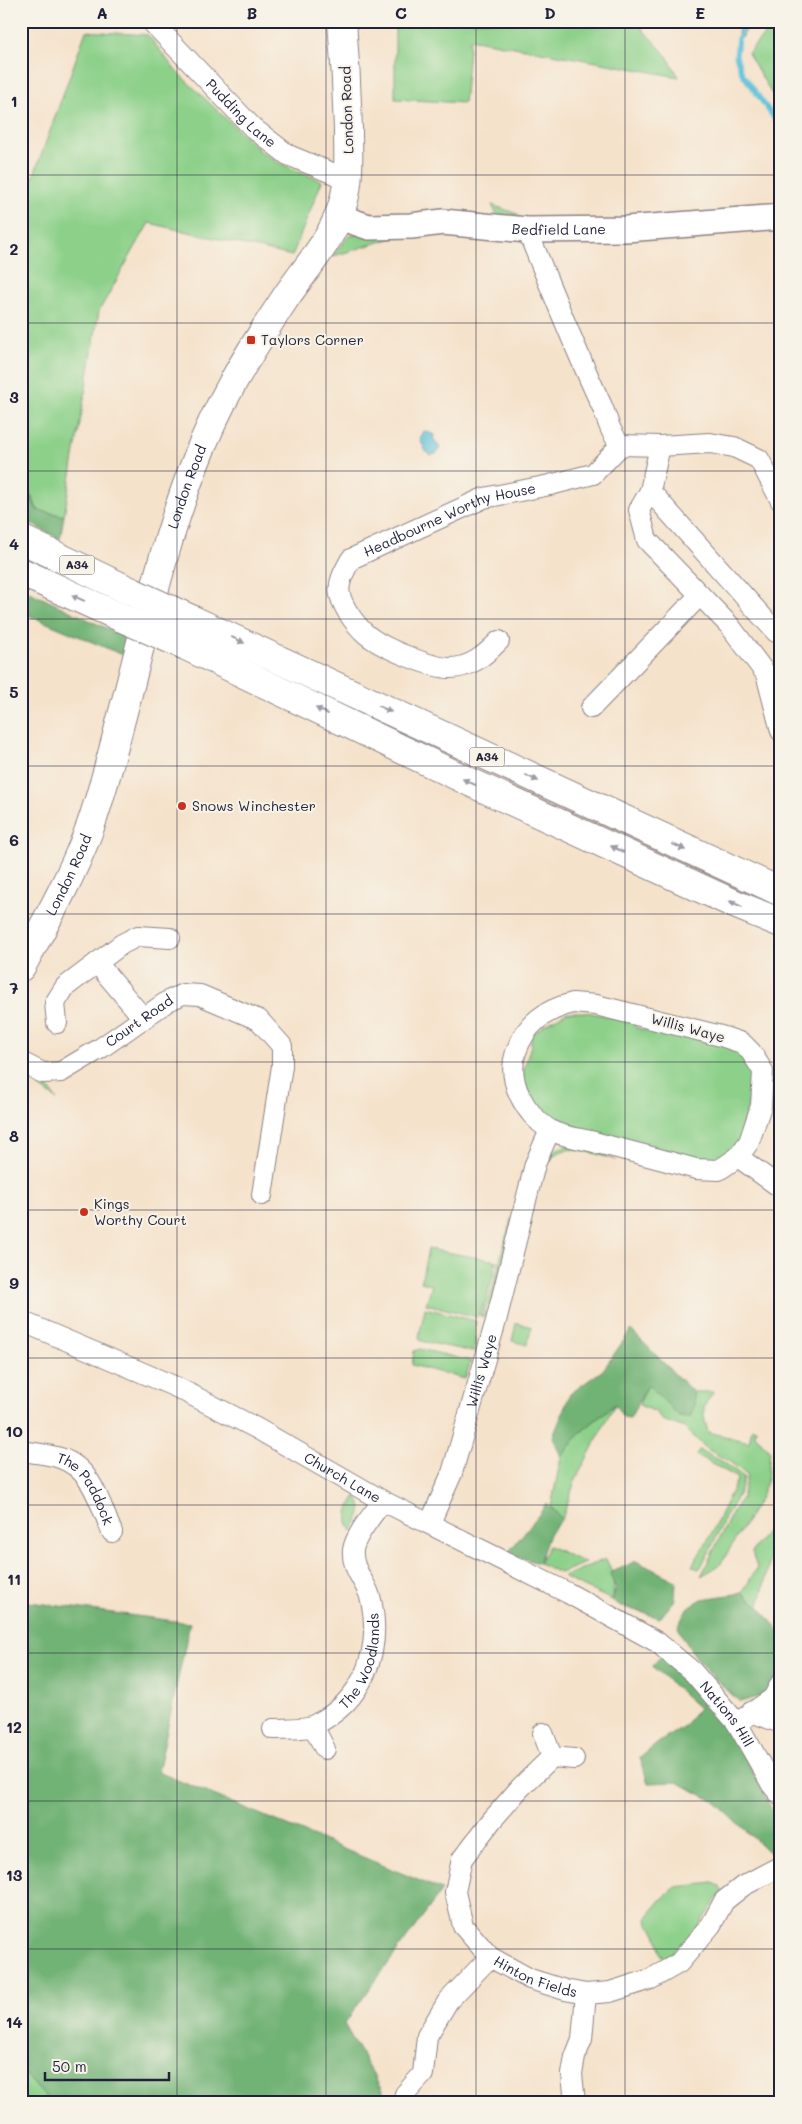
<svg xmlns="http://www.w3.org/2000/svg" width="802" height="2124" viewBox="0 0 802 2124" font-family="Mali,sans-serif">
<rect width="100%" height="100%" fill="#f7f3e8"/>
<filter id="ink" filterUnits="userSpaceOnUse"><feTurbulence type="fractalNoise" baseFrequency=".02" numOctaves="2"/><feDisplacementMap in="SourceGraphic" scale="10" xChannelSelector="R" yChannelSelector="G"/><feConvolveMatrix kernelMatrix="1 2 1 2 8 2 1 2 1" color-interpolation-filters="sRGB"/></filter>
<filter id="wash" filterUnits="userSpaceOnUse"><feTurbulence type="fractalNoise" baseFrequency=".0096" numOctaves="4" result="noise"/><feDisplacementMap in="SourceGraphic" scale="20" xChannelSelector="R" yChannelSelector="G"/><feGaussianBlur stdDeviation="1.12" result="paint"/><feColorMatrix in="noise" values="0 0 0 0 0 0 0 0 0 0 0 0 0 0 0 0 0 1.4 0 .05"/><feComposite in="paint" operator="in"/></filter>
<g filter="url(#wash)">
<rect width="100%" height="100%" fill="#f5e2cb"/>
<!-- green -->
<g fill="#8cd089" stroke="#577962">
<polygon points="395,21 644,21 642,29 667,56 679,77 470,39 464,103 395,99"/>
<polygon points="776,21 781,21 781,94 771,93 748,53"/>
<polygon points="86,31 148,35 176,71 260,151 279,163 322,181 292,256 149,223 99,311 64,516 38,510 21,474 21,211"/>
<polygon points="492,205 520,215 497,215"/>
<polygon points="366,233 395,237 331,257 349,236"/>
<path d="M567 1012H586L631 1021 637 1028 665 1035 669 1030 738 1049 755 1071 756 1091 750 1098 743 1125 746 1130C740 1142 730 1156 717 1160 701 1165 658 1151 640 1147 632 1138 611 1133 600 1137L554 1124 528 1099 523 1073 531 1045V1036L544 1025Z"/>
<polygon points="21,1071 43,1080 57,1100 35,1083 21,1075"/>
<path d="M576 1144 616 1160C590 1153 561 1137 545 1167L542 1165C551 1150 559 1146 576 1144Z"/>
<polygon points="511,1219 513,1220 493,1302 486,1307 484,1317 480,1316 484,1304 490,1297"/>
<polygon points="428,1249 497,1261 486,1300 483,1303 477,1317 426,1304 432,1285 421,1282"/>
<polygon points="425,1308 476,1321 474,1352 421,1341 419,1337"/>
<polygon points="516,1323 532,1327 527,1345 512,1341"/>
<polygon points="420,1349 471,1361 465,1379 412,1365 414,1351"/>
<path d="M648 1384 679 1416 694 1406 693 1392H714C700 1408 703 1413 708 1432L749 1442 752 1428 756 1429 755 1435 770 1451 767 1481 761 1497 720 1565 701 1576 733 1511 742 1498 747 1475 730 1462 707 1449 685 1428 662 1420 656 1412 639 1405Z"/>
<polygon points="615,1404 575,1481 562,1519 551,1507 561,1457 581,1432"/>
<path d="M699 1450 723 1462 744 1477C739 1495 735 1500 726 1516 717 1533 711 1551 700 1568L698 1569 692 1566 710 1536 738 1478 696 1455Z"/>
<path d="M356 1496C365 1512 361 1516 352 1531 344 1519 348 1507 356 1496Z"/>
<polygon points="781,1510 781,1514 759,1606 742,1593 757,1568 752,1552"/>
<polygon points="549,1546 585,1563 560,1573 539,1563"/>
<path d="M605 1559C613 1567 616 1589 612 1600L563 1577Z"/>
<path d="M713 1883 720 1886 722 1891 698 1927 665 1960C655 1948 664 1938 648 1924L647 1917 662 1899 676 1887Z"/>
<polygon points="21,2070 53,2103 21,2103"/>
</g>
<!-- forest -->
<g fill="#71b275" stroke="#4a6a58">
<polygon points="21,475 37,510 64,516 60,539 21,519"/>
<polygon points="21,588 125,637 123,655 21,612"/>
<polygon points="631,1330 693,1392 694,1406 690,1417 679,1416 648,1385 630,1418 623,1417 615,1404 581,1432 561,1457 553,1437 570,1394 603,1370"/>
<polygon points="546,1503 562,1519 549,1534 539,1563 507,1554 541,1512"/>
<polygon points="636,1561 676,1581 675,1600 660,1618 621,1606 612,1600 616,1589 610,1573"/>
<path d="M742 1593 761 1608 781 1634V1665L766 1695 740 1702C716 1680 691 1657 678 1627L687 1608 702 1599Z"/>
<polygon points="21,1601 190,1623 158,1772 442,1890 344,2024 389,2103 51,2103 21,2070"/>
<polygon points="664,1653 735,1731 747,1760 781,1828 781,1851 774,1857 714,1801 677,1782 648,1783 640,1758 658,1743 684,1726 699,1708 652,1666"/>
</g>
<!-- water -->
<g fill="#5cc0da" stroke="#3f718a">
<polygon points="739,21 746,21 743,37 738,39"/>
<polygon points="424,431 435,435 433,438 440,448 436,454 430,455 426,452 420,439"/>
</g>
<g fill="none" stroke-linecap="round" stroke-linejoin="round">
<!-- stream -->
<polyline stroke="#5cc0da" stroke-width="5" points="738,38 736,56 742,73 781,128"/>
</g>
</g>
<g filter="url(#ink)">
<g fill="none" stroke-linecap="round" stroke-linejoin="round">
<!-- minor casing -->
<g stroke="#8c8283" stroke-width="22">
<g id="minor">
<path id="s1" d="M151 21 253 128 288 155 349 180"/>
<path d="M527 230C551 288 574 347 601 404 608 419 609 432 621 445"/>
<polyline points="660,446 650,491 639,510 647,540 730,626 766,674 781,731"/>
<polyline points="650,491 776,632"/>
<path id="s2" d="M499 641C485 655 471 668 450 668 432 668 386 649 371 638 359 630 344 610 340 595 337 583 345 570 351 559L484 498 550 485 593 474 621 445 660 446 710 443 734 447 759 459 781 501"/>
<polyline points="591,708 700,595"/>
<polyline points="97,963 144,1019"/>
<path d="M573 1003 596 1005 721 1036 742 1043 751 1052 763 1071 761 1106 749 1142 738 1157 719 1170 696 1169C661 1159 625 1150 590 1141 578 1138 560 1136 550 1130 525 1114 506 1081 516 1052 526 1023 545 1010 573 1003Z"/>
<polyline points="57,1023 55,1003 65,987 122,944 138,936 170,938"/>
<path id="s3" d="M21 1062 43 1073 61 1072 101 1048 168 1001 183 994 200 995 259 1020 282 1046V1066L262 1195"/>
<polyline points="738,1157 781,1188"/>
<path id="s4" d="M21 1321 176 1387 256 1428 383 1501 568 1593 657 1642 693 1672 737 1723 772 1785 781 1796"/>
<path id="s5" d="M21 1451C34 1453 48 1454 60 1458 92 1468 100 1504 112 1532"/>
<path id="s6" d="M430 1523 452 1473 496 1321 535 1164 550 1130"/>
<polyline points="751,1712 781,1723"/>
<polyline points="737,1723 773,1698 781,1683"/>
<polyline points="313,1726 325,1749"/>
<path id="s7" d="M273 1729C285 1728 304 1730 314 1725 364 1701 382 1651 371 1600 367 1582 351 1570 353 1550 355 1535 374 1513 383 1501"/>
<polyline points="543,1733 552,1757 574,1759"/>
<path id="s8" d="M552 1757 520 1788 492 1820 462 1859 455 1892 463 1926 490 1957 530 1979 565 1990 586 1994 610 1992 651 1979 679 1963 711 1925 724 1901 743 1886 781 1866"/>
<polyline points="403,2103 405,2094 423,2074 427,2036 448,2001 490,1957"/>
<polyline points="575,2103 572,2074 575,2057 582,2039 586,1994"/>
</g>
</g>
<!-- tertiary casing -->
<g stroke="#8c8283" stroke-width="28">
<g id="tertiary">
<path id="s9" d="M339 217 369 227 411 226 443 222 527 230 626 229 781 217"/>
</g>
</g>
<!-- secondary casing -->
<g stroke="#8c8283" stroke-width="30">
<g id="secondary">
<path id="s10" d="M21 967C46 922 71 878 89 830 105 786 115 741 127 697 147 620 165 540 194 466 217 404 248 354 284 300 306 267 334 239 344 200 350 176 348 153 348 129 347 93 345 57 342 21"/>
</g>
</g>
<!-- trunk casing -->
<g stroke="#8c8283" stroke-width="30">
<g id="trunk">
<polyline points="21,539 132,592"/>
<polyline points="21,572 122,618"/>
<polyline points="193,620 781,892"/>
<polyline points="186,646 472,783 737,905 781,923"/>
</g>
</g>
<!-- minor -->
<use href="#minor" stroke="#fff" stroke-width="20"/>
<!-- tertiary -->
<use href="#tertiary" stroke="#fff" stroke-width="25"/>
<!-- secondary -->
<use href="#secondary" stroke="#fff" stroke-width="28"/>
<!-- trunk -->
<use href="#trunk" stroke="#fff" stroke-width="28"/>
<!-- trunk-bridge casing -->
<g stroke="#8c8283" stroke-width="30" stroke-linecap="butt">
<g id="trunk-bridge">
<polyline points="132,592 193,620"/>
<polyline points="122,618 186,646"/>
</g>
</g>
<!-- trunk-bridge -->
<use href="#trunk-bridge" stroke="#fff" stroke-width="28"/>
</g>
<!-- one-way arrows -->
<defs><path id="oneway-solid" d="M-6-.8H1V-3.2L6.5 0L1 3.2V.8H-6Z" transform="scale(1.25)"/></defs>
<g fill="#9c9ca7">
<use href="#oneway-solid" transform="translate(78 598) rotate(-156)"/>
<use href="#oneway-solid" transform="translate(238 640) rotate(25)"/>
<use href="#oneway-solid" transform="translate(385 709) rotate(25)"/>
<use href="#oneway-solid" transform="translate(322 711) rotate(-154)"/>
<use href="#oneway-solid" transform="translate(532 778) rotate(25)"/>
<use href="#oneway-solid" transform="translate(469 782) rotate(-155)"/>
<use href="#oneway-solid" transform="translate(679 847) rotate(25)"/>
<use href="#oneway-solid" transform="translate(617 849) rotate(-155)"/>
<use href="#oneway-solid" transform="translate(736 904) rotate(-156)"/>
</g>
</g>
<!-- grid -->
<path fill="none" stroke="#22223b" stroke-width="1" stroke-opacity="0.55" d="M177 21V2103M326 21V2103M476 21V2103M625 21V2103M21 175H781M21 323H781M21 471H781M21 619H781M21 766H781M21 914H781M21 1062H781M21 1210H781M21 1358H781M21 1505H781M21 1653H781M21 1801H781M21 1949H781"/>
<!-- markers -->
<g fill="#c8321e" stroke="#f7f3e8" stroke-width="2">
<rect x="246" y="335" width="10" height="10" rx="2.5"/>
<circle cx="182" cy="806" r="5"/>
<circle cx="84" cy="1212" r="5"/>
</g>
<g text-anchor="middle" stroke-width="4" stroke-linejoin="round" paint-order="stroke">
<!-- shield labels -->
<g fill="#f7f3e8" stroke="#62616f" stroke-width="1">
<rect x="59.5" y="555.5" width="35" height="19" rx="4"/>
<rect x="469.5" y="747.5" width="35" height="19" rx="4"/>
</g>
<g font-size="12" font-weight="bold" fill="#22223b">
<text x="77" y="569">A34</text>
<text x="487" y="761">A34</text>
</g>
<!-- street labels -->
<g font-size="14" fill="#22223b" stroke="#f7f3e8">
<text transform="translate(347 110) rotate(-92)" y="5">London Road</text>
<text dy="5" stroke="none"><textPath href="#s1" startOffset="129">Pudding Lane</textPath></text>
<text dy="5" stroke="none"><textPath href="#s9" startOffset="222">Bedfield Lane</textPath></text>
<text dy="5" stroke="none"><textPath href="#s10" startOffset="510">London Road</textPath></text>
<text dy="5" stroke="none"><textPath href="#s2" startOffset="342">Headbourne Worthy House</textPath></text>
<text dy="5" stroke="none"><textPath href="#s10" startOffset="104">London Road</textPath></text>
<text dy="5" stroke="none"><textPath href="#s3" startOffset="136">Court Road</textPath></text>
<text transform="translate(688 1028) rotate(15)" y="5">Willis Waye</text>
<text dy="5" stroke="none"><textPath href="#s6" startOffset="161">Willis Waye</textPath></text>
<text dy="5" stroke="none"><textPath href="#s4" startOffset="358">Church Lane</textPath></text>
<text dy="5" stroke="none"><textPath href="#s5" startOffset="81">The Paddock</textPath></text>
<text dy="5" stroke="none"><textPath href="#s7" startOffset="126">The Woodlands</textPath></text>
<text dy="5" stroke="none"><textPath href="#s4" startOffset="814">Nations Hill</textPath></text>
<text dy="5" stroke="none"><textPath href="#s8" startOffset="296">Hinton Fields</textPath></text>
</g>
<!-- poi labels -->
<g font-size="14" fill="#22223b" stroke="#f7f3e8" text-anchor="start">
<text x="261" y="345">Taylors Corner</text>
<text x="192" y="811">Snows Winchester</text>
<text x="94" y="1209">Kings<tspan x="94" dy="16">Worthy Court</tspan></text>
</g>
</g>
<!-- margin -->
<rect width="802" height="2124" fill="none" stroke="#f7f3e8" stroke-width="55"/>
<!-- scale -->
<path d="M45 2072v8h124v-8" fill="none" stroke="#22223b" stroke-width="2.5"/>
<text x="52" y="2072" font-size="15" fill="#22223b" stroke="#f7f3e8" stroke-width="4" paint-order="stroke">50 m</text>
<rect x="28" y="28" width="746" height="2068" fill="none" stroke="#22223b" stroke-width="2"/>
<g font-size="16" text-anchor="middle" font-weight="bold" fill="#22223b">
<text x="102" y="19">A</text>
<text x="252" y="19">B</text>
<text x="401" y="19">C</text>
<text x="550" y="19">D</text>
<text x="700" y="19">E</text>
<text x="14" y="107">1</text>
<text x="14" y="255">2</text>
<text x="14" y="403">3</text>
<text x="14" y="550">4</text>
<text x="14" y="698">5</text>
<text x="14" y="846">6</text>
<text x="14" y="994">7</text>
<text x="14" y="1142">8</text>
<text x="14" y="1289">9</text>
<text x="14" y="1437">10</text>
<text x="14" y="1585">11</text>
<text x="14" y="1733">12</text>
<text x="14" y="1881">13</text>
<text x="14" y="2028">14</text>
</g>
</svg>
